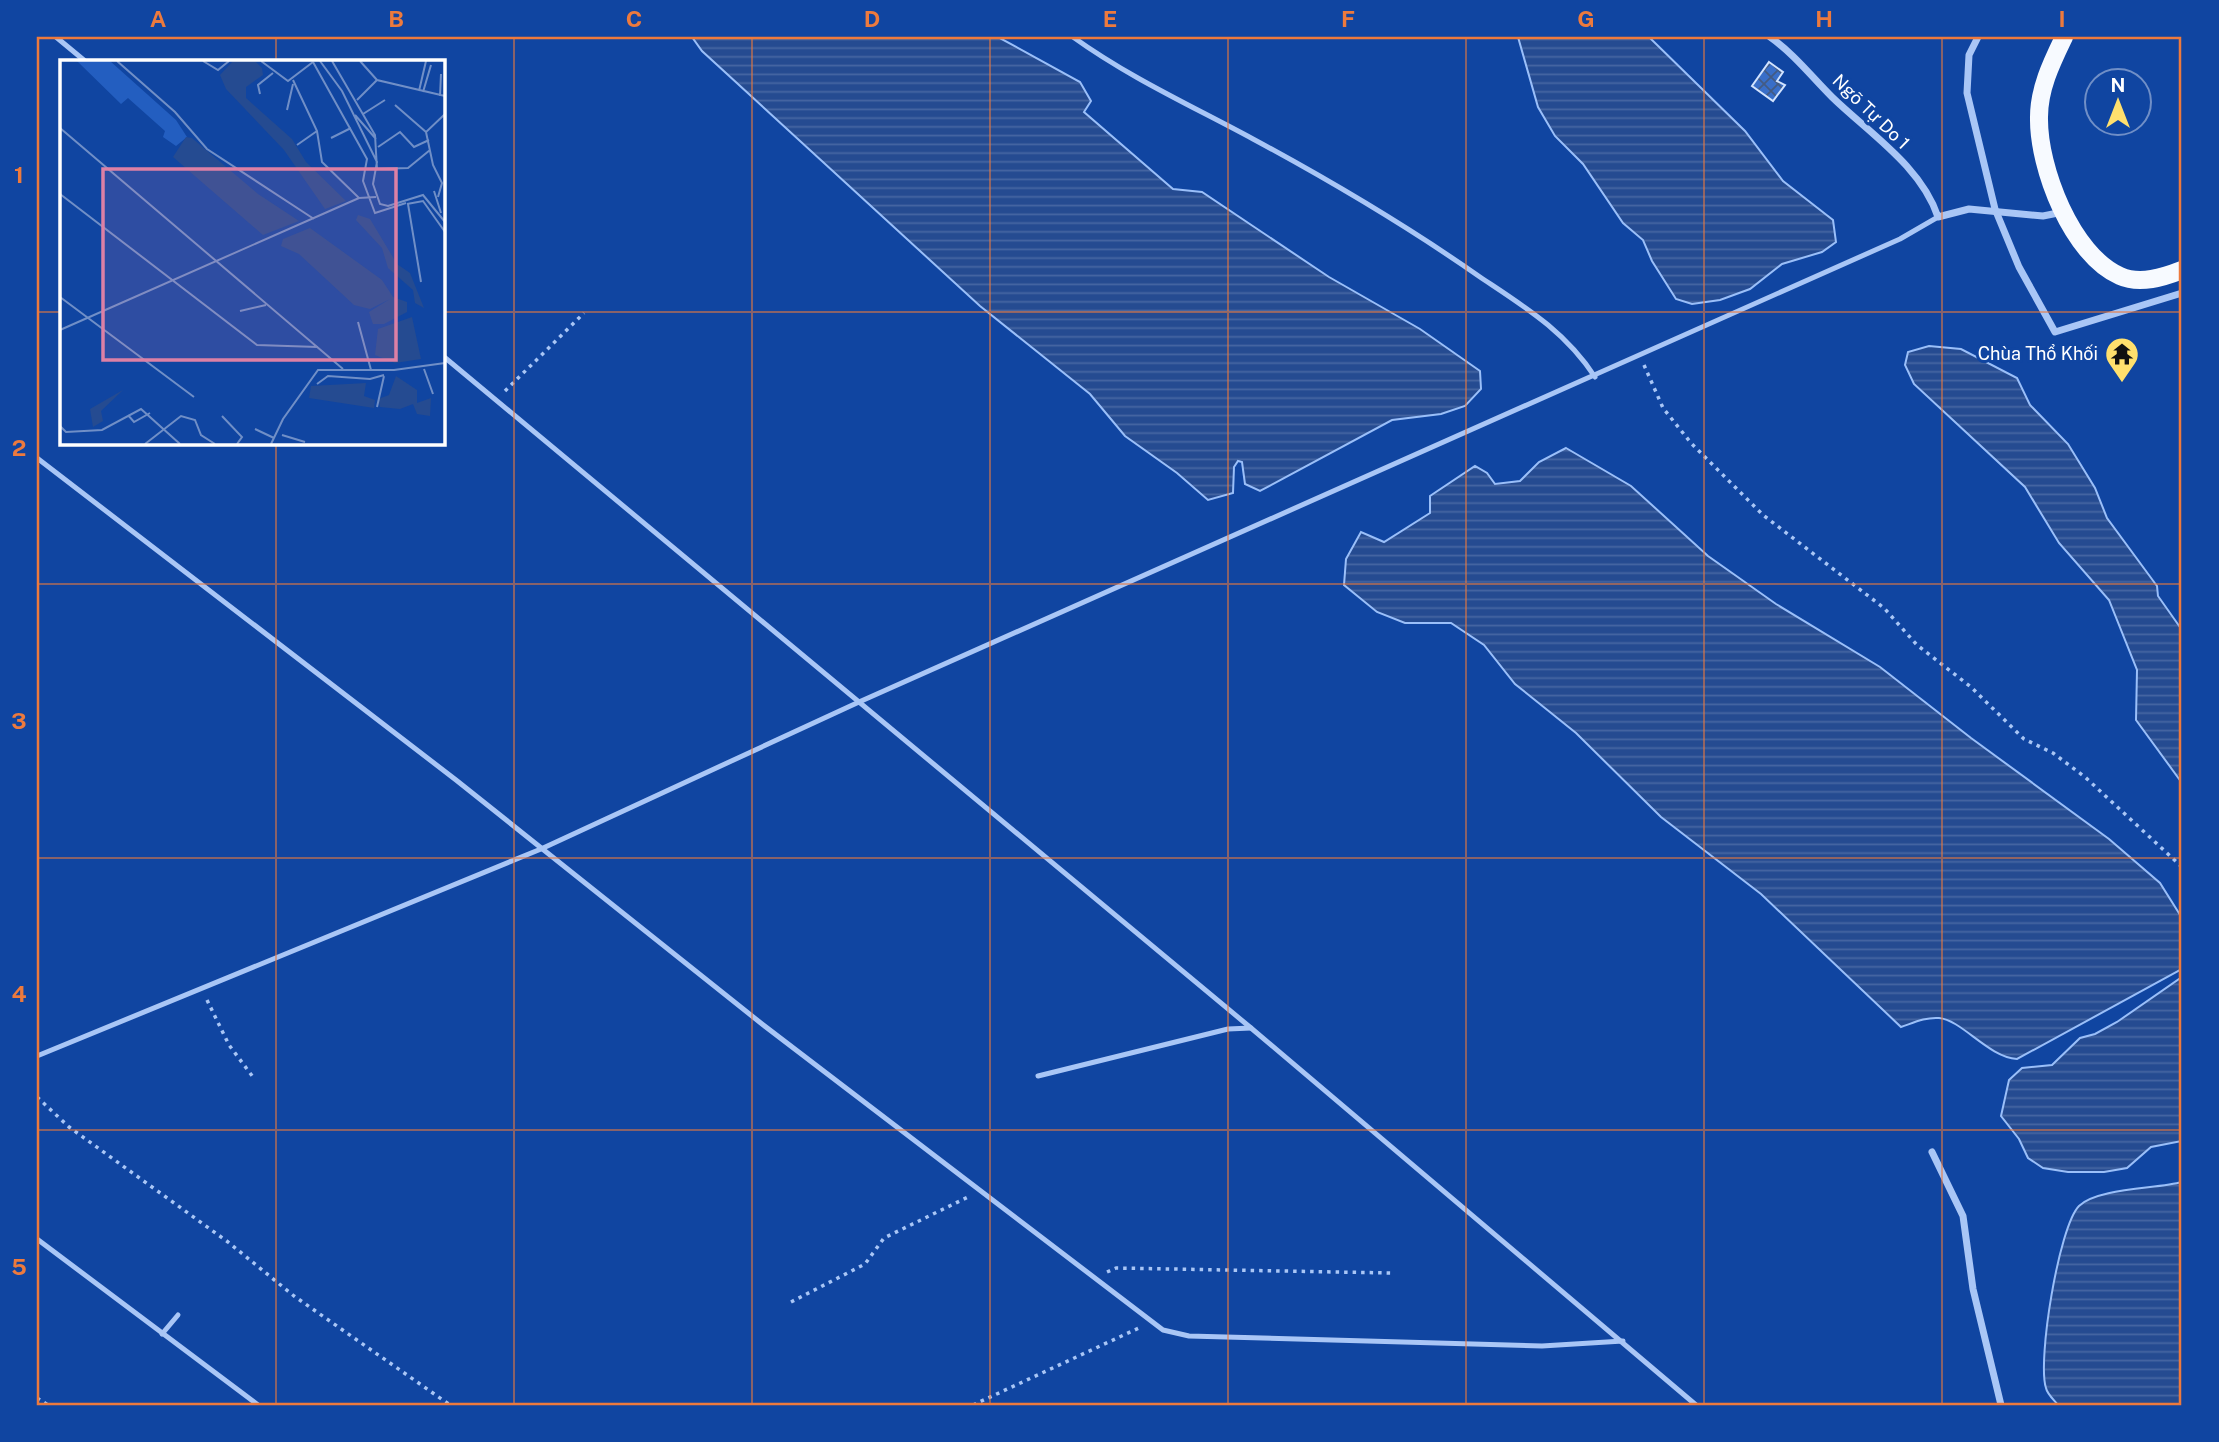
<svg xmlns="http://www.w3.org/2000/svg" width="2219" height="1442" viewBox="0 0 2219 1442" font-family="'Public Sans',sans-serif">
<defs>
<pattern id="water-rules" width="6" height="5" patternUnits="userSpaceOnUse" patternTransform="scale(1.75)"><rect width="6" height="5" fill="#254b91"/><path d="M0 2.5h6" fill="none" stroke="#4666a2"/></pattern>
<pattern id="building-cross-hatch" width="8" height="8" patternUnits="userSpaceOnUse" patternTransform="scale(1.75)"><rect width="8" height="8" fill="#396ec8"/><path d="M0 0l8 8M0 8l8-8" fill="none" stroke="#435b84"/></pattern>
</defs>
<rect width="100%" height="100%" fill="#1045a1"/>
<!-- water -->
<g fill="url(#water-rules)" stroke="#9abff9" stroke-width="2">
<polygon points="692,37 998,37 1080,82 1091,101 1084,112 1173,189 1202,192 1329,277 1420,329 1480,371 1481,389 1465,406 1441,414 1392,420 1260,491 1245,484 1242,462 1238,461 1234,467 1233,493 1208,500 1177,473 1125,436 1090,394 980,306 702,51"/>
<polygon points="1518,37 1649,37 1745,131 1783,181 1833,220 1836,242 1822,252 1782,264 1750,289 1720,300 1692,304 1676,299 1652,261 1643,240 1623,223 1583,164 1555,136 1538,107"/>
<polygon points="1929,346 1961,349 2017,378 2030,405 2068,444 2095,488 2107,518 2157,586 2158,596 2182,630 2182,783 2136,720 2137,670 2109,600 2059,543 2025,487 1914,384 1905,365 1908,352"/>
<path d="M1566 448 1631 486 1708 556 1776 604 1880 667 1971 738 2109 839 2160 883 2182 918V969L2017 1059C1988 1057 1962 1020 1939 1018 1925 1017 1913 1023 1901 1027L1761 894 1661 817 1576 733 1515 684 1484 645 1451 623H1405L1377 612 1344 585 1346 559 1361 532 1384 542 1430 513V496L1475 466 1487 473 1495 484 1520 481 1539 462Z"/>
<polygon points="2182,977 2182,1141 2151,1147 2127,1168 2104,1172 2068,1172 2043,1168 2028,1158 2019,1139 2001,1116 2009,1080 2022,1068 2052,1065 2080,1038 2095,1034 2117,1022"/>
<path d="M2182 1182V1405H2058C2055 1401 2047 1394 2046 1388 2037 1361 2059 1226 2079 1206 2098 1188 2156 1189 2182 1182Z"/>
</g>
<!-- building -->
<polygon fill="url(#building-cross-hatch)" stroke="#d2e3fe" stroke-width="2" points="1769,62 1783,72 1777,81 1785,85 1773,101 1752,86"/>
<g fill="none" stroke-linecap="round" stroke-linejoin="round">
<!-- path -->
<g stroke="#a9c6f6" stroke-width="3.5" stroke-dasharray="3.5 5" stroke-linecap="butt">
<polyline points="1644,365 1663,408 1691,443 1763,515 1884,608 1917,645 1971,687 2024,739 2053,753 2085,777 2182,867"/>
<polyline points="505,391 584,313"/>
<polyline points="207,1000 229,1045 253,1077"/>
<polyline points="37,1097 69,1127 228,1242 294,1296 450,1405"/>
<polyline points="1107,1272 1116,1268 1392,1273"/>
<polyline points="791,1302 865,1264 884,1238 970,1196"/>
<polyline points="37,1398 48,1405"/>
<polyline points="973,1405 1141,1327"/>
</g>
<!-- lane -->
<g stroke="#a9c6f6" stroke-width="5">
<polyline points="56,37 85,61"/>
<path d="M1073 37C1130 78 1192 106 1253 139 1331 181 1407 226 1480 277 1525 307 1565 331 1595 377"/>
<polyline points="443,356 1251,1028 1696,1405"/>
<polyline points="37,458 456,780 762,1024 1163,1330 1189,1336 1542,1346 1623,1341"/>
<polyline points="37,1056 541,849 859,702 1900,239 1938,217"/>
<polyline points="1038,1076 1228,1029 1251,1028"/>
<polyline points="37,1239 258,1405"/>
<polyline points="162,1334 178,1315"/>
</g>
<!-- street -->
<g stroke="#a9c6f6" stroke-width="7">
<path d="M1770 37C1794 54 1811 76 1832 97 1869 133 1921 166 1938 217L1969 209 2043 216 2063 212"/>
<polyline points="1978,37 1969,55 1967,93 1995,209 2019,267 2055,332 2182,293"/>
<polyline points="1932,1152 1963,1216 1973,1289 2001,1405"/>
</g>
<!-- primary -->
<path stroke="#f7faff" stroke-width="18" d="M2064 37C2052 62 2039 88 2039 117 2038 168 2072 255 2120 276 2140 285 2164 277 2182 270"/>
</g>
<!-- grid -->
<path fill="none" stroke="#ed7a3d" stroke-width="2" stroke-opacity="0.55" d="M276 37V61M514 37V1405M752 37V1405M990 37V1405M1228 37V1405M1466 37V1405M1704 37V1405M1942 37V1405M37 312H61M443 312H2182M276 443V1405M37 584H2182M37 858H2182M37 1130H2182"/>
<!-- icons -->
<defs>
<g id="temple-pin" transform="scale(1.75)"><path d="M0 17L-7.5 6A9.5 9.5 0 1 1 7.5 6Z" fill="#ffe06d" stroke="#1045a1"/><path d="M0-6L5-2H3V0L6.5 2.5H4V6H1.5V3h-3V6H-4V2.5H-6.5L-3 0V-2H-5Z" fill="#111"/></g>
</defs>
<g fill-rule="evenodd">
<use href="#temple-pin" x="2122" y="354"/>
</g>
<g text-anchor="middle" stroke-width="6" stroke-linejoin="round" paint-order="stroke">
<!-- street labels -->
<g font-size="18" fill="#fff" stroke="#1045a1">
<text transform="translate(1871 112) rotate(44)" y="6">Ngõ Tự Do 1</text>
</g>
<!-- poi labels -->
<g font-size="18" fill="#fff" stroke="#1045a1" text-anchor="end">
<text x="2098" y="360">Chùa Thổ Khối</text>
</g>
</g>
<!-- overview -->
<g transform="translate(60 60)">
<rect width="385" height="385" fill="#1045a1"/>
<path d="M17 1H50L116 60 127 77 116 86 103 77 105 71 68 38 61 44Z" fill="#235ec0"/>
<path d="M173 1H195L202 8 203 15 186 27V38L232 79 246 102 286 141 265 149 224 90 166 29 160 15ZM126 77 132 78 198 134 239 161 203 175 113 97ZM298 155 310 159 337 204 350 213 364 248 355 243 353 230 328 208 322 188 296 160ZM250 168 322 220 333 237 347 242V252L324 264H313L309 252 330 239 310 249 294 245 239 194 221 186 223 179ZM352 257 361 299 335 303 315 295 318 269ZM336 316 357 330V343L371 338 370 356 357 354 353 344 340 349 320 347 318 339 329 335ZM306 323 304 336 315 340 314 348 249 338 251 326ZM63 330 41 351 43 361 33 367 30 349Z" fill="#254b91"/>
<path fill="none" stroke="#708fc7" stroke-width="2" d="M57 1 115 52 147 89 254 159M143 1 158 10 169 1M201 1 228 21 253 2M260 1 282 31 317 102 313 124 320 144 328 146 363 135 385 162M272 1 315 75 317 109 348 108 370 90M300 1 317 20 385 36M253 2 307 99 303 121 315 153 346 143M233 20 257 71 262 102 299 138 316 137M359 31 366 1M363 32 371 5M200 34 198 25 213 13M380 36 381 14M297 40 317 20M335 45 366 72M227 50 233 24M303 54 325 40M295 55 316 79M0 68 283 309M271 78 291 68M237 85 257 71M318 87 340 72 354 87 369 80M374 131 381 153M0 134 197 285 258 287M378 137 382 123 373 105 366 72 385 54M347 144 363 141 385 172M348 144 361 222M0 237 134 337M180 251 206 245M298 262 311 310M0 270 299 138M364 309 373 334M257 324 268 316 310 319 324 315M317 347 324 316M68 355 74 362 90 353M162 356 182 377 177 384M0 366 6 372 42 370 81 349 120 384M195 369 214 378M222 375 245 382M85 384 121 356 135 360 141 375 155 384M211 384 223 359 258 310H334L385 303"/>
<path fill="#dd80a5" fill-opacity="0.15" stroke="#dd80a5" stroke-width="3.5" d="M43 109H336V300H43Z"/>
<rect width="385" height="385" fill="none" stroke="#fff" stroke-width="3.5"/>
</g>
<!-- border -->
<rect width="2219" height="1442" fill="none" stroke="#1045a1" stroke-width="77"/>
<!-- north arrow -->
<g transform="translate(2118 102)"><circle r="33" fill="#1045a1" stroke="#708fc7" stroke-width="2"/>
<path d="M0-5L12 26L0 18L-12 26Z" fill="#ffe06d"/>
<text y="-10" font-size="19" font-weight="bold" text-anchor="middle" fill="#ffffff">N</text>
</g>
<rect x="38" y="38" width="2142" height="1366" fill="none" stroke="#ed7a3d" stroke-width="2.5"/>
<g font-size="23" text-anchor="middle" font-weight="bold" fill="#ed7a3d">
<text x="158" y="27">A</text>
<text x="396" y="27">B</text>
<text x="634" y="27">C</text>
<text x="872" y="27">D</text>
<text x="1110" y="27">E</text>
<text x="1348" y="27">F</text>
<text x="1586" y="27">G</text>
<text x="1824" y="27">H</text>
<text x="2062" y="27">I</text>
<text x="19" y="183">1</text>
<text x="19" y="456">2</text>
<text x="19" y="729">3</text>
<text x="19" y="1002">4</text>
<text x="19" y="1275">5</text>
</g>
</svg>
